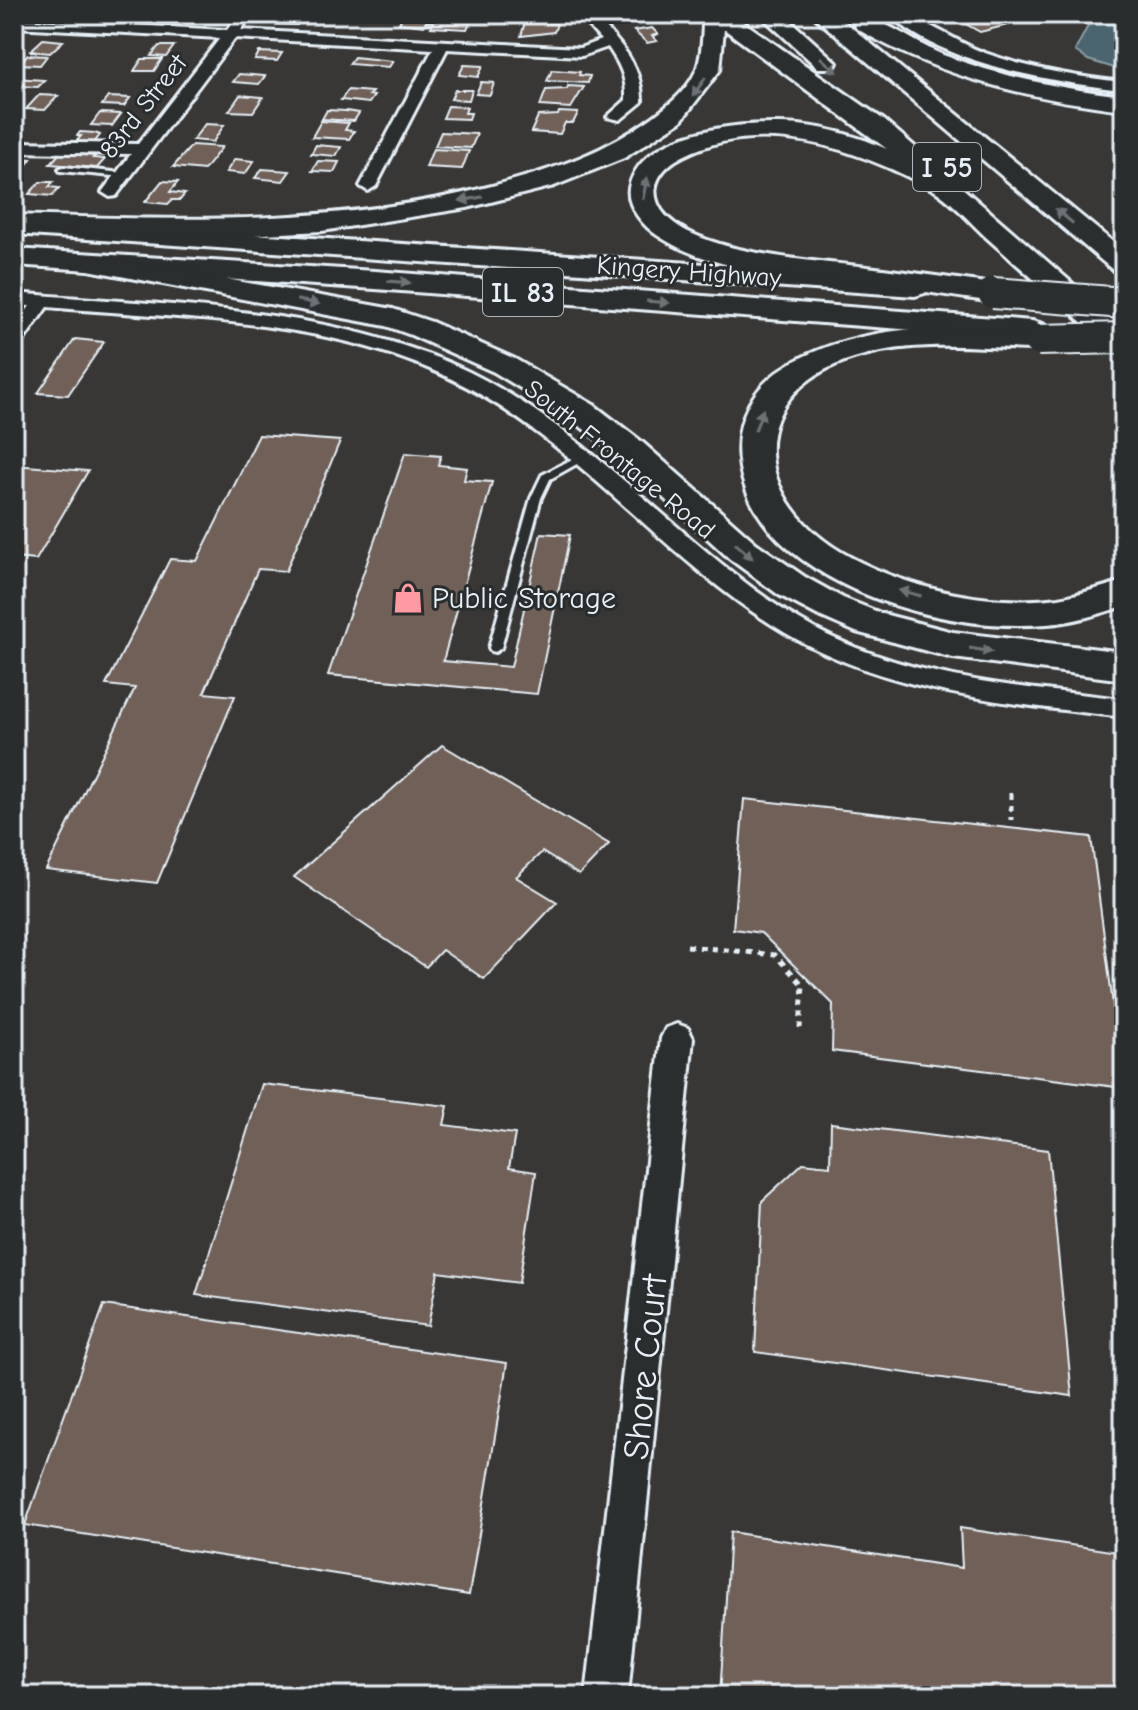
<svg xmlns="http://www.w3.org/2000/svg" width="1138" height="1710" viewBox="0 0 1138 1710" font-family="'Comic Neue',sans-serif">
<rect width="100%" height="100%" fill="#383736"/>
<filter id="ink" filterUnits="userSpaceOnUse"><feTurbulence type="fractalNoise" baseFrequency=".0125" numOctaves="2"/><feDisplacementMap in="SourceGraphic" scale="16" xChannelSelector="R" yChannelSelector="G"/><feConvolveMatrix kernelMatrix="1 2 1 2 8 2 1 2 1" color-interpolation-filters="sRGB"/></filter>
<g filter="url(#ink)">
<!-- water -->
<polygon fill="#4b656f" stroke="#8a9da6" stroke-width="2" points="1094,14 1124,14 1124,71 1088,60 1075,51"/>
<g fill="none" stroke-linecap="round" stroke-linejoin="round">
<!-- stream -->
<polyline stroke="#8a9da6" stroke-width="4" points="14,36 17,31"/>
</g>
<!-- building -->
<g fill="#716158" stroke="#e8f1f8" stroke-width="2">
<polygon points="404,14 474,14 467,29 431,27 434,22 426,22 424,26 399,23"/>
<polygon points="948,14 987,14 1008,25 980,32"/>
<polygon points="277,17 302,18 297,25 272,24"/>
<polygon points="525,22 557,24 554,32 521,36"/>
<polygon points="652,28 658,34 652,36 657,41 647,43 634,31"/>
<polygon points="43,39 63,41 50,53 30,51"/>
<polygon points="159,46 174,46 166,57 151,56"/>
<polygon points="259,52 282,53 277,61 255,60"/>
<polygon points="27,55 47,56 40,65 20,64"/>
<polygon points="354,57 393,61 389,67 349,64"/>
<polygon points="142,59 162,59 154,71 134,71"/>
<polygon points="464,65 483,66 478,77 459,75"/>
<polygon points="552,70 580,72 579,75 590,76 588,83 547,81"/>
<polygon points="239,74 265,76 259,84 233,82"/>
<polygon points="14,78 45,80 38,87 14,86"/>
<polygon points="481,82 494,83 490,95 476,94"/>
<polygon points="568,86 584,87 571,108 540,106 546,90 567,89"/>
<polygon points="348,90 372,92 369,95 374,96 369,103 341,100"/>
<polygon points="455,90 472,90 469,100 451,99"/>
<polygon points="39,95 58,96 45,110 26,109"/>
<polygon points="240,95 263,97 253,112 229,111"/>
<polygon points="108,97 130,98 124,106 102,105"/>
<polygon points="448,106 467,107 465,113 471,113 469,119 443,118"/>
<polygon points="327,110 346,111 359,113 354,121 322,119"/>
<polygon points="559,112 578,113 573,123 565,123 560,134 531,132 538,116 558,115"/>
<polygon points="100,113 121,114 112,126 91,125"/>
<polygon points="321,121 349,123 345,130 354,131 349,139 312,137"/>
<polygon points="205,124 224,125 213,142 193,140"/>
<polygon points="80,132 95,133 100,135 93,144 75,143 81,136 77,136"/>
<polygon points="441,132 477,134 471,148 435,146"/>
<polygon points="192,145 222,147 204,170 173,167"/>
<polygon points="316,145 341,147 336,156 311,154"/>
<polygon points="433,149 469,151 462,169 426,167"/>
<polygon points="60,153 95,156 93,158 105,159 97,168 50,164"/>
<polygon points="14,158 31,159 20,173 14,173"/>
<polygon points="235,159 254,161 245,174 226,172"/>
<polygon points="318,161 339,162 334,172 312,171"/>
<polygon points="262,169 290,171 283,181 255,178"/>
<polygon points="162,181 178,182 170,192 185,194 180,200 172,200 168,204 145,202"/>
<polygon points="40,182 53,182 49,187 59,188 52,196 29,194"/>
<polygon points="75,339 104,342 68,395 38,393"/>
<polygon points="259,435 340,441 286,571 258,569 204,693 235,696 157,883 46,870 135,688 106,685 170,559 197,561"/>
<polygon points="405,453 441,456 438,465 467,468 464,480 492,482 443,661 511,667 541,533 570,535 537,694 328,675"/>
<polygon points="14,465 88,471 36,560 14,558"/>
<polygon points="442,745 609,844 579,875 542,852 516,877 557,902 484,979 442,950 426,967 294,877"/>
<polygon points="744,799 1091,837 1124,1088 832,1051 833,1004 761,933 733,929"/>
<polygon points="262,1084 448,1106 444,1125 515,1134 509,1168 536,1172 519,1283 438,1272 428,1326 196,1295"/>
<polygon points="831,1123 1048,1150 1072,1396 755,1352 762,1201 803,1163 830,1166"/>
<polygon points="104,1305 507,1363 469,1595 25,1525"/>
<polygon points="960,1528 1124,1553 1124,1696 720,1696 730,1532 962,1568"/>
</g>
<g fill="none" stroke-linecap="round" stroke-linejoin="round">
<!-- service casing -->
<g stroke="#e8f1f8" stroke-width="6">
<g id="service">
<polygon points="63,167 123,173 127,175 123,177 60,171 59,169"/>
<polygon points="580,455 584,456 584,460 550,479 541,498 501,648 495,652 491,651 489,648 531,498 542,475"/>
</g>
</g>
<!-- minor casing -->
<g stroke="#e8f1f8" stroke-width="6">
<g id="minor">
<path d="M239 14H253L241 30 580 48 601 40 578 14H593C617 40 643 64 642 102L620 120 607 117 626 100C627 79 620 64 608 47L582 56 447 49 376 186 368 191 360 186 433 49 235 38 116 196 110 197 102 192 131 154 14 152V142L138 144 220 38 14 27V19L227 30Z"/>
<path d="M889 14C921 14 954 42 985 53 1030 69 1076 77 1124 82V90C1057 83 938 63 889 14Z"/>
<path d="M14 293C160 306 316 305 452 364 580 420 670 535 785 611 885 677 1008 686 1124 699V717C1003 703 876 692 771 624 654 550 568 431 439 373 318 318 178 319 47 307L21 344 14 346V327L30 306 14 305Z"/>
<polygon points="677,1024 688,1028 693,1038 628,1696 586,1696 661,1038 666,1028"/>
</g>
</g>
<!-- primary casing -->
<g stroke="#e8f1f8" stroke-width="6">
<g id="primary">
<polygon points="14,218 915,278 925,281 929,287 925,293 915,296 14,234"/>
<polygon points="14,249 375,271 1032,321 1043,324 1047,330 1043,336 1032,339 375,289 14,265"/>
</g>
</g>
<!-- motorway casing -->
<g stroke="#e8f1f8" stroke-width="6">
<g id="motorway">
<path d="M704 14H732L884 120 1124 328V353L1113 350C1071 313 1029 275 986 237 970 222 951 200 932 189 860 150 763 115 683 156 665 165 649 182 658 204 679 254 819 261 867 267 909 272 951 278 993 284L1003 287 1008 293 1003 299 993 302C945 295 897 287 848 282 785 274 715 272 660 237 645 228 626 207 629 188 642 127 750 121 799 125 829 128 860 137 887 149L724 29 720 70 681 121 624 158 554 186 467 208 322 231 206 237 14 231V215C175 220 334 227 492 186 541 173 589 158 632 131 654 117 688 94 697 68 703 52 702 31 704 14Z"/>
<polygon points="759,14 783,14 837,63 834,68 818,68"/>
<polygon points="811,14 835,14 1124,251 1124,273 1114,271"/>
<path d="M865 17C892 24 917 44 943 55 1002 77 1062 89 1124 96V110C1029 99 941 77 857 29L854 24 857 19Z"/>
<polygon points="93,255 393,309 432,322 515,359 594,405 642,442 756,543 805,577 843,598 883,614 953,632 1124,652 1124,680 953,658 856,632 817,615 779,595 730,559 618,456 571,419 494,372 411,335 386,326 83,269 79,263 83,257"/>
<path d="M913 329 1038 331 1049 334 1053 340 1049 346 1038 349C982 348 923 340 868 354 740 384 745 502 852 558 913 590 991 607 1059 598 1081 594 1102 587 1124 581V606C1099 614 1074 622 1047 624 963 631 856 605 790 550 729 500 713 407 791 363 829 342 870 333 913 329Z"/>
</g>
</g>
<!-- path -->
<g stroke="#e8f1f8" stroke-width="5" stroke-dasharray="6 6" stroke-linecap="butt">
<polyline points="1011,793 1011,820"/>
<polyline points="687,946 775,955 803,985 800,1028"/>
</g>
<!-- service -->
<use href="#service" fill="#2a2d2e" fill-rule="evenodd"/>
<!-- minor -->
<use href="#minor" fill="#2a2d2e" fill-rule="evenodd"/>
<!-- primary -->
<use href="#primary" fill="#2a2d2e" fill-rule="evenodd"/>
<!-- motorway -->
<use href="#motorway" fill="#2a2d2e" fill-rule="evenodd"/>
<!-- trunk-bridge casing -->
<g stroke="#e8f1f8" stroke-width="34" stroke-linecap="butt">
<polyline id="trunk-bridge" points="993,293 1124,303"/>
</g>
<!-- motorway-bridge casing -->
<g stroke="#e8f1f8" stroke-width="34" stroke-linecap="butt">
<polyline id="motorway-bridge" points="1038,340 1124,338"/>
</g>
<!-- trunk-bridge -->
<use href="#trunk-bridge" stroke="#2a2d2e" stroke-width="30"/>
<!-- motorway-bridge -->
<use href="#motorway-bridge" stroke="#2a2d2e" stroke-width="30"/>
</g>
<!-- one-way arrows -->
<defs><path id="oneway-solid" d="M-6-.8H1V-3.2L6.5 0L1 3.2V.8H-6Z" transform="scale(2)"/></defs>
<g fill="#6c7275">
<use href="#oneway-solid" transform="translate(829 65) rotate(41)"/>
<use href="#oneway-solid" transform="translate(699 87) rotate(125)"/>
<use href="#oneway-solid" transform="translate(645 188) rotate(-79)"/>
<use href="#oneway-solid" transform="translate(471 199) rotate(170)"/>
<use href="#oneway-solid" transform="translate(1064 216) rotate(-141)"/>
<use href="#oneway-solid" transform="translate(399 282) rotate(4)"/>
<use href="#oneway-solid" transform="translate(308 302) rotate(11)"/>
<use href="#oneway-solid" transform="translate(658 302) rotate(4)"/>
<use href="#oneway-solid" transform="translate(759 420) rotate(-69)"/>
<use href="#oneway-solid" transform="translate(744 551) rotate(41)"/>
<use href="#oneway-solid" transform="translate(910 593) rotate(-165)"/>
<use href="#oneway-solid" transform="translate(981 650) rotate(9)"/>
</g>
</g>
<!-- icons -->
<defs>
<g id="shop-bare" transform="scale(2.4)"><path d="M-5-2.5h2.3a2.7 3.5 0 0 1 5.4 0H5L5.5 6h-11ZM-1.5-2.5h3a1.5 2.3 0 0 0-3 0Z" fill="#ff9aa2" stroke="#2a2d2e" stroke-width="2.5" paint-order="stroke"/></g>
</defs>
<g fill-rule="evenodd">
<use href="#shop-bare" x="408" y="598"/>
</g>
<g text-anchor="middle" stroke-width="6" stroke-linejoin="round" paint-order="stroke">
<!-- far-street labels -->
<g font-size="26" fill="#e8f1f8" stroke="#2a2d2e">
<text transform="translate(143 106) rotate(-52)" y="9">83rd Street</text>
<text transform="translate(689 271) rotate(4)" y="9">Kingery Highway</text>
<text transform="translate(620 459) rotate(39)" y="9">South Frontage Road</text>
</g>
<!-- shield labels -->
<g fill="#2a2d2e" stroke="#afb6bb" stroke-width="2">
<rect x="913" y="143" width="68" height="48" rx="6"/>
<rect x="483" y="268" width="80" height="48" rx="6"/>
</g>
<g font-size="28" font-weight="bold" fill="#e8f1f8">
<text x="947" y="177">I 55</text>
<text x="523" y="302">IL 83</text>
</g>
<!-- poi labels -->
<g font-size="30" fill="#e8f1f8" stroke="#2a2d2e" text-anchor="start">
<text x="432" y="608">Public Storage</text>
</g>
<!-- near-street labels -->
<g font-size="36" fill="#e8f1f8" stroke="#2a2d2e">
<text transform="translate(644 1367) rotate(-84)" y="13">Shore Court</text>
</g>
</g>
<!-- margin -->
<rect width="1138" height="1710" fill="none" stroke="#2a2d2e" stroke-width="48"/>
<rect x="24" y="24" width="1090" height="1662" fill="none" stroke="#e8f1f8" stroke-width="3" filter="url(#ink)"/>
</svg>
